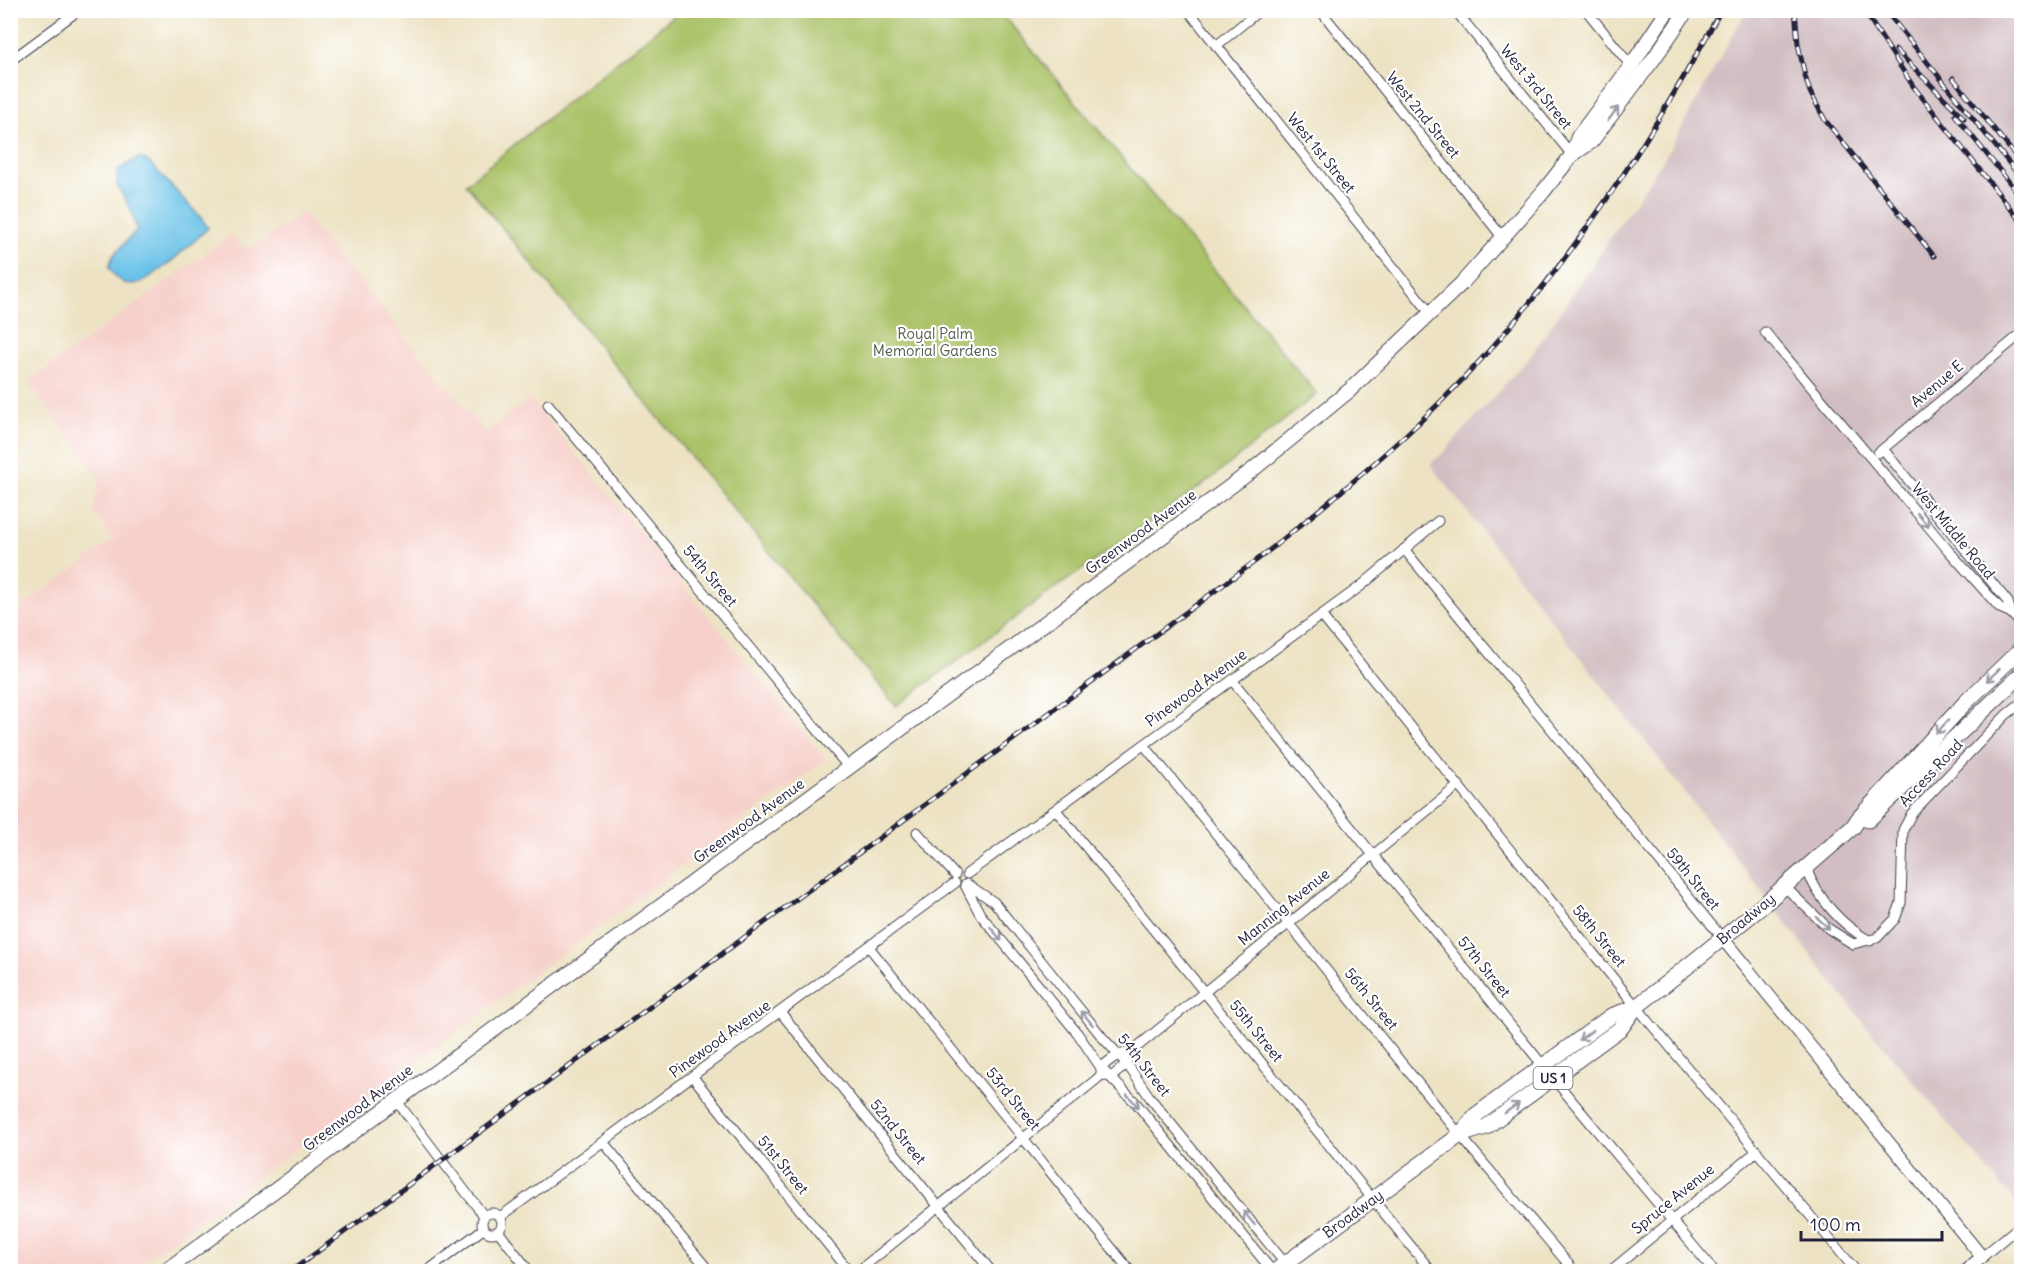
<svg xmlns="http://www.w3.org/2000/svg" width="2032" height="1282" viewBox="0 0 2032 1282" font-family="Delius,sans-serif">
<rect width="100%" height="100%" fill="#fff"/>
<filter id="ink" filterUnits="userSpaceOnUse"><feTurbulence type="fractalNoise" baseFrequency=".0167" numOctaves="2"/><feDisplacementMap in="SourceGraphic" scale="12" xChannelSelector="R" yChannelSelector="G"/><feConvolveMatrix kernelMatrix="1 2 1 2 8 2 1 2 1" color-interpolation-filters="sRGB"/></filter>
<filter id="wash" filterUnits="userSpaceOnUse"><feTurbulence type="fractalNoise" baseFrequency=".008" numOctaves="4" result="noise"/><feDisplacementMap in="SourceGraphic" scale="24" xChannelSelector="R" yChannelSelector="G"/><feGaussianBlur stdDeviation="1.35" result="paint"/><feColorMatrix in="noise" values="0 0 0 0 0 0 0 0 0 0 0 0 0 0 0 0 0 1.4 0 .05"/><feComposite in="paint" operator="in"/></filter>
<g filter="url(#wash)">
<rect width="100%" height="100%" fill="#ede3c4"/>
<!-- built -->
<polygon fill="#f7d0cb" points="302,213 485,432 531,399 826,760 130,1271 11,1271 11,614 114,540 93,513 100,477 28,382 231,235 247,251"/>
<!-- industrial -->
<polygon fill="#d2bec2" points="1746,11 2021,11 2021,1209 1867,1027 1430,464 1445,451 1532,354 1666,156"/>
<!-- green -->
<polygon fill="#aac267" stroke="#667251" stroke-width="1.5" points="680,11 1000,11 1317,394 1208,481 1046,595 896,706 466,184"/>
<!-- water -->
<path fill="#6bc2e8" stroke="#467292" stroke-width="1.5" d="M138 158 143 159 151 164 201 218 208 228C194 242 153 280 135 284 124 287 114 276 109 267L113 256 137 230 131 210 117 185 118 170Z"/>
</g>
<g filter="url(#ink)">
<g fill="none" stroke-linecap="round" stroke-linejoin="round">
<!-- minor casing -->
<g stroke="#403f50" stroke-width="11">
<g id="minor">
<polyline points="1188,10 1431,314"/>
<polyline points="1320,10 1503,238"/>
<polyline points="1455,10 1572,155"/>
<polyline points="1586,10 1631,66"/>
<polyline points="1216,46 1260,10"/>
<polyline points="10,61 79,10"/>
<polyline points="1765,332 1948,550 2000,608 2011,613"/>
<polyline points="548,404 849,768"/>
<polyline points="1883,449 2008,602 2011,613 2022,625"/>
<polyline points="1878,453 2022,333"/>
<polyline points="1404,549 1723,939"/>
<polyline points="1321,615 1626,994 1857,1272"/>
<polyline points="1232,680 1553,1078 1715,1272"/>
<polyline points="1144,745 1460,1135 1575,1272"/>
<polyline points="1056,810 1432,1272"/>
<polyline points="917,832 955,875"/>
<path d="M1806 868C1818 899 1841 925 1870 941"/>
<polyline points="967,874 1361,586 1438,521"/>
<polyline points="967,884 994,902 1103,1038 1127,1064 1151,1099 1292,1272"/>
<polyline points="965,885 980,914 1078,1034 1101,1068 1136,1103 1273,1272"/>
<polyline points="1785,887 1829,929 1853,944 1877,938 1895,919 1901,903 1903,830 1912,813 2006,715 2022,702"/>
<polyline points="869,947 1131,1272"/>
<polyline points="781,1013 992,1272"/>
<path d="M1106 1076 1111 1077C1117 1072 1126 1067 1128 1058"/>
<polyline points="693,1077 850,1272"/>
<polyline points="396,1100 484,1216"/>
<polyline points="604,1143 710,1272"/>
<circle cx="492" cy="1223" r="10"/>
<polyline points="500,1217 955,883"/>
<polyline points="498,1231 530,1272"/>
<polyline points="1982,1257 2022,1224"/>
<polyline points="426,1272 483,1229"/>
<path d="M857 1272 1097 1079 1101 1075V1068C1114 1056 1116 1056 1132 1051L1459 785"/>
<polyline points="1609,1272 1757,1151"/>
</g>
</g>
<!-- tertiary casing -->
<g stroke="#403f50" stroke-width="14">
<polyline id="tertiary" points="1723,939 1982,1257 1964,1272"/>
</g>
<!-- secondary casing -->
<g stroke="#403f50" stroke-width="16">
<g id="secondary">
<polyline points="1572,155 1578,137 1631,66 1668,10"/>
<polyline points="164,1272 1250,472 1350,390 1462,283 1543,192 1572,155 1591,142 1655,57 1687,10"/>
</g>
</g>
<!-- primary casing -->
<g stroke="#403f50" stroke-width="17">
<g id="primary">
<polyline points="1868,820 2022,674"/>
<polyline points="1460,1135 1486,1127 1621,1028 1636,1007"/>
<polyline points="1274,1272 1460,1135 1476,1115 1611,1016 1636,1007 1678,974 1755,912 1853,827 1859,818 1965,703 2022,648"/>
</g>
</g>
<!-- minor -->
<use href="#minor" stroke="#fff" stroke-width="9"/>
<!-- tertiary -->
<use href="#tertiary" stroke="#fff" stroke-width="12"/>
<!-- secondary -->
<use href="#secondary" stroke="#fff" stroke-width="14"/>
<!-- primary -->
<use href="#primary" stroke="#fff" stroke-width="15"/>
<!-- rail casing -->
<g stroke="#22223b" stroke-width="5">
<g id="rail">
<polyline points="1795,10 1798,44 1805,76 1810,92 1825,120 1934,256"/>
<polyline points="1885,10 2022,179"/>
<polyline points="1865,12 1913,86 2022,223"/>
<polyline points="1896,50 1964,118"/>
<polyline points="1953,78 2022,164"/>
<polyline points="1955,115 2022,198"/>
<path d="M290 1272 1261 557C1332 500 1402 443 1465 377 1568 268 1650 142 1721 10"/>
</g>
</g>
<!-- rail -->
<use href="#rail" stroke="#fff" stroke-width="3" stroke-dasharray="9" stroke-linecap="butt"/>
</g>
<!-- one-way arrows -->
<defs><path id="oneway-shaft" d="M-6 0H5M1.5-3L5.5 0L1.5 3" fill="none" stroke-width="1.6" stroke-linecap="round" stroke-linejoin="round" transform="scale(1.5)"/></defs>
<g stroke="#9c9ca7">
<use href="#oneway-shaft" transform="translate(1613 114) rotate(-53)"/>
<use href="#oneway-shaft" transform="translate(1923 520) rotate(50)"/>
<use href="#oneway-shaft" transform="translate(1993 675) rotate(136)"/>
<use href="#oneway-shaft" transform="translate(1942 727) rotate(133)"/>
<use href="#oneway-shaft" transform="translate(1823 923) rotate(43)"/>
<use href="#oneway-shaft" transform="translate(996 934) rotate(51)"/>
<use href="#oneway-shaft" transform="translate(1087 1018) rotate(-129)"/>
<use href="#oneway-shaft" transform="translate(1586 1035) rotate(144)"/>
<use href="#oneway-shaft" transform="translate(1133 1101) rotate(47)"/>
<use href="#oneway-shaft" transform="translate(1512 1108) rotate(-36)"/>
<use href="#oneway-shaft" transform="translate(1249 1218) rotate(-129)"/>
</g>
</g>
<g text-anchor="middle" stroke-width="4.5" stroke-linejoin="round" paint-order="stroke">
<!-- shield labels -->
<rect fill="#fff" stroke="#646476" stroke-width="1.5" x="1533.5" y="1067" width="39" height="22" rx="4.5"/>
<g font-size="14" font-weight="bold" fill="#22223b">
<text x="1553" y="1083">US 1</text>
</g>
<!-- street labels -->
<g font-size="15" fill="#22223b" stroke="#fff">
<text transform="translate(1536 87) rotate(51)" y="5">West 3rd Street</text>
<text transform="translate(1423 115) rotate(51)" y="5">West 2nd Street</text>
<text transform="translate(1321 153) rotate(51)" y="5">West 1st Street</text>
<text transform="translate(1937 384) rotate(-40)" y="5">Avenue E</text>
<text transform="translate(1953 531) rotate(50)" y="5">West Middle Road</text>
<text transform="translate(1141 532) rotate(-36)" y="5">Greenwood Avenue</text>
<text transform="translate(710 576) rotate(50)" y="5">54th Street</text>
<text transform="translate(1196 688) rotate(-36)" y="5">Pinewood Avenue</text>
<text transform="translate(1931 773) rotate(-47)" y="5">Access Road</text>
<text transform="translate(749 821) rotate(-36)" y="5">Greenwood Avenue</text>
<text transform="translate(1693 879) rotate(51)" y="5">59th Street</text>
<text transform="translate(1284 907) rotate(-39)" y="5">Manning Avenue</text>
<text transform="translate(1746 919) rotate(-40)" y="5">Broadway</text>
<text transform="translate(1599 936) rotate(51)" y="5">58th Street</text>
<text transform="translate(1484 967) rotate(51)" y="5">57th Street</text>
<text transform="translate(1371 999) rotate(51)" y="5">56th Street</text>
<text transform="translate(1256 1031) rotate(51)" y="5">55th Street</text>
<text transform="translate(720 1039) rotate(-36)" y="5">Pinewood Avenue</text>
<text transform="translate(1144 1065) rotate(52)" y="5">54th Street</text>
<text transform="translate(1013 1099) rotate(51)" y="5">53rd Street</text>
<text transform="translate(358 1108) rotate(-37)" y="5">Greenwood Avenue</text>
<text transform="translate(898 1132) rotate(51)" y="5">52nd Street</text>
<text transform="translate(783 1165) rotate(51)" y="5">51st Street</text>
<text transform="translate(1673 1199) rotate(-39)" y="5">Spruce Avenue</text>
<text transform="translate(1353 1214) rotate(-36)" y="5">Broadway</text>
</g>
<!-- park labels -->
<g font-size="15" fill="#525a4a" stroke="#fff">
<text x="935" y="339">Royal Palm<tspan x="935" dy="17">Memorial Gardens</tspan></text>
</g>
</g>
<!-- margin -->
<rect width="2032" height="1282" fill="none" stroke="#fff" stroke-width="36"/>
<!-- scale -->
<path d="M1801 1231v9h141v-9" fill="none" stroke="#22223b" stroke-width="3"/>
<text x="1810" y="1231" font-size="18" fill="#22223b" stroke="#ffffff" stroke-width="4.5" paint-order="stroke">100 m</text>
</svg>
